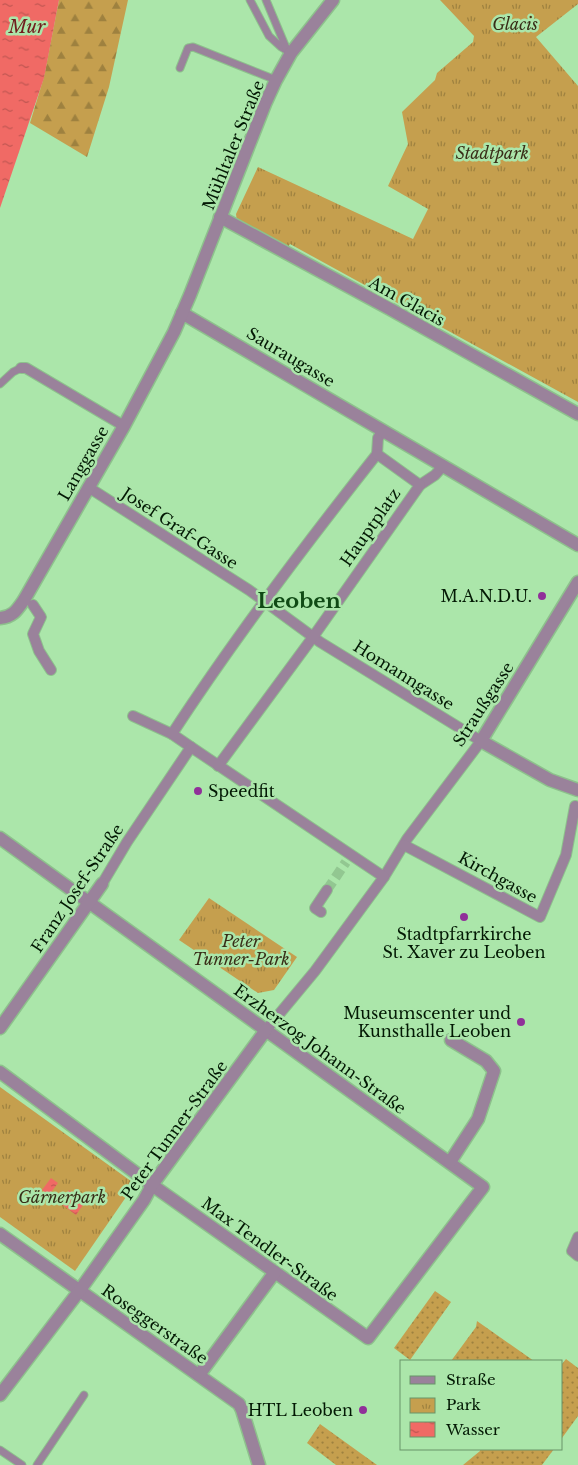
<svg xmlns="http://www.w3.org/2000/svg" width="578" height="1465" viewBox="0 0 578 1465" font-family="'Libre Baskerville',serif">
<defs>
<pattern id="grass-dots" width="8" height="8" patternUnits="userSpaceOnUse" patternTransform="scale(1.25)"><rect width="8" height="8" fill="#c59f4e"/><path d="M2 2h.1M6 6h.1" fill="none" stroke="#9e813f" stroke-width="1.8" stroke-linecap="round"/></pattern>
<pattern id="forest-firs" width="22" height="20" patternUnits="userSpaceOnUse" patternTransform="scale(1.25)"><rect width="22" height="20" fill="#c59f4e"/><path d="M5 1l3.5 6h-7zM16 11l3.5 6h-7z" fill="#9e813f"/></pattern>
<pattern id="park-tufts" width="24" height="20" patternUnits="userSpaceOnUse" patternTransform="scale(1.25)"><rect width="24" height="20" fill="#c59f4e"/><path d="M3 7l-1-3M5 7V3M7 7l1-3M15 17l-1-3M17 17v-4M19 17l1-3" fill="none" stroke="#9e813f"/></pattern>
<pattern id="water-ripples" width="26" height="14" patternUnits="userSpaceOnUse" patternTransform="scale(1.25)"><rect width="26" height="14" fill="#f06a65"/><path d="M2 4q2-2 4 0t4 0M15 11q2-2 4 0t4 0" fill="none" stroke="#c05651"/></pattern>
</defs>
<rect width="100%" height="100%" fill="#abe6aa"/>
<!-- grass -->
<g fill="url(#grass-dots)">
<polygon points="435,1291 451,1302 410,1360 394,1348"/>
<polygon points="477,1321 534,1361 451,1361 476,1327"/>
<polygon points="566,1359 578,1368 578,1416 562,1438 562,1364"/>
<polygon points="320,1424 377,1465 336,1465 307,1443"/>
<polygon points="480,1449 554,1449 542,1465 463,1465 480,1451"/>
</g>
<!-- forest -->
<polygon fill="url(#forest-firs)" points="59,0 128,0 109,87 87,157 30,123 44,77"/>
<!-- park -->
<g fill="url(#park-tufts)">
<polygon points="440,0 578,0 578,4 536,37 578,86 578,402 290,244 287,249 237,222 236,214 258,167 413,239 428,209 388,186 408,144 402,112 435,80 437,73 473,42 474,36"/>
<polygon points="209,898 297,957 274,990 258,993 179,940"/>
<polygon points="0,1087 135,1184 75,1271 0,1217"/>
</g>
<!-- water -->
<g fill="url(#water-ripples)">
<polygon points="0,0 59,0 44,78 0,208"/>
<polygon points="51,1178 58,1183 49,1195 42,1190"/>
<polygon points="69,1190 85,1202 76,1215 60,1203"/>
</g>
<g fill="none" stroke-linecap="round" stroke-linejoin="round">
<!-- pedestrian-tunnel -->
<polyline stroke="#92c791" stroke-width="10" stroke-dasharray="10 5" stroke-linecap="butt" points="327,890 346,862"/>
<!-- service casing -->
<g stroke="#8dc18c" stroke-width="9">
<g id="service">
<polyline points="250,0 269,36 281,47 291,53"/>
<polyline points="266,0 287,50"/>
<polyline points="180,68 188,48 193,47 276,80"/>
<polyline points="0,384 13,372 21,368"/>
<polyline points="0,1450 22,1465"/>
<polyline points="37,1465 84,1395"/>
</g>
</g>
<!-- pedestrian casing -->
<g stroke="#8dc18c" stroke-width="12">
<g id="pedestrian">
<polyline points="21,368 26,368 124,426"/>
<polyline points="420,485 435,475 443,466"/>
<polyline points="88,487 249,590 320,642 481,741 407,839 384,877"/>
<polyline points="33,605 41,617 33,634 39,651 51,670"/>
<polyline points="133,716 172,734"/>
<path d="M191 747 172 734C235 637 305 545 377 454L378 438 383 431"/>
<polyline points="218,766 313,637 420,485 377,454"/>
<polyline points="404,845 540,917 566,855 575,806"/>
<polyline points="102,884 127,842 191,747 384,877 315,971 266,1030"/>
<polyline points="321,912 315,908 327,890"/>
<polyline points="578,1237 572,1251 578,1256"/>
</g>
</g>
<!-- minor casing -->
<g stroke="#8dc18c" stroke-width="15">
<g id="minor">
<polyline points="220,217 390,309 578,414"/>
<polyline points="182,313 578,545"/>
<polyline points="578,582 481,741 550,780 578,790"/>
<path d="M0 618C13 617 17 610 24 600L124 426 174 332 190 295 265 104 276 80 291 53 333 0"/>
<polyline points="0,838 483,1187 368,1338 152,1185 0,1072"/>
<polyline points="0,1028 102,884"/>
<polyline points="450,1162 478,1119 494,1071 486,1061 451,1040"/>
<polyline points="0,1234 239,1404 242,1410 259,1465"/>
<polyline points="199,1375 275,1272"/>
<polyline points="0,1395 80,1290 144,1200 152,1185 266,1030"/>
</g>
</g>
<!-- service -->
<use href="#service" stroke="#9a829b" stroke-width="7"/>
<!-- pedestrian -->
<use href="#pedestrian" stroke="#9a829b" stroke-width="10"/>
<!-- minor -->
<use href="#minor" stroke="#9a829b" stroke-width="12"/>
</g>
<!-- markers -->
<g fill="#903099" stroke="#abe6aa" stroke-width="2">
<circle cx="542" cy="596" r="5"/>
<circle cx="198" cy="791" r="5"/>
<circle cx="464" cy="917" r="5"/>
<circle cx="521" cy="1022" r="5"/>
<circle cx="363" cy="1410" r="5"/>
</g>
<g text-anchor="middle" stroke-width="5" stroke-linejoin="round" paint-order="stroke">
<!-- park labels -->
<g font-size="16" font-style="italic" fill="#382d17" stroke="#abe6aa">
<text x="515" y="30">Glacis</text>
<text x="492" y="159">Stadtpark</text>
<text x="241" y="947">Peter<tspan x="241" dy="18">Tunner-Park</tspan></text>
<text x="62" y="1203">Gärnerpark</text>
</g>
<!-- street labels -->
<g font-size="16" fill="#031904" stroke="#abe6aa">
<text transform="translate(233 145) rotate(-68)" y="6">Mühltaler Straße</text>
<text transform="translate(407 301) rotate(29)" y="6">Am Glacis</text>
<text transform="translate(291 357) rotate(31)" y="6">Sauraugasse</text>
<text transform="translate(83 463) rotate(-60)" y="6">Langgasse</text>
<text transform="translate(370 527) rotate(-55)" y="6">Hauptplatz</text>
<text transform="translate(180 528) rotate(33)" y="6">Josef Graf-Gasse</text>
<text transform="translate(404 675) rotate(32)" y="6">Homanngasse</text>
<text transform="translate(483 704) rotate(-57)" y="6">Straußgasse</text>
<text transform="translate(498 877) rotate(29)" y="6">Kirchgasse</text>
<text transform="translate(77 888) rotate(-56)" y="6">Franz Josef-Straße</text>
<text transform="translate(320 1049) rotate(36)" y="6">Erzherzog Johann-Straße</text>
<text transform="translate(174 1130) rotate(-54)" y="6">Peter Tunner-Straße</text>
<text transform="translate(270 1249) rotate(36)" y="6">Max Tendler-Straße</text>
<text transform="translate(155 1324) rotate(35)" y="6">Roseggerstraße</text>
</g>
<!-- poi labels -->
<g font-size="16" fill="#031904" stroke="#abe6aa" text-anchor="end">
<text x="532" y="602">M.A.N.D.U.</text>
<text x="208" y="797" text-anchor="start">Speedfit</text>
<text x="464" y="940" text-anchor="middle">Stadtpfarrkirche<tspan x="464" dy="18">St. Xaver zu Leoben</tspan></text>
<text x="511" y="1019">Museumscenter und<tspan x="511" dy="18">Kunsthalle Leoben</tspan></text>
<text x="353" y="1416">HTL Leoben</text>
</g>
<!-- water labels -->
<g font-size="18" font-style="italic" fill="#711d1e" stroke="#abe6aa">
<text x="27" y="33">Mur</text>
</g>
<!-- district labels -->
<g font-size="21" font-weight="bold" fill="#104a15" stroke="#abe6aa">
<text x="299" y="608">Leoben</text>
</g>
</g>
<!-- legend -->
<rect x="400" y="1360" width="162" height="90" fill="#abe6aa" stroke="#689468"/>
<rect x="410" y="1376" width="25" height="8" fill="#9a829b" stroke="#689468"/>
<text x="446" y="1385" font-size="15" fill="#031904">Straße</text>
<rect x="410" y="1398" width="25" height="15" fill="url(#park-tufts)" stroke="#689468"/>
<text x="446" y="1410" font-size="15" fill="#031904">Park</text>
<rect x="410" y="1422" width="25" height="15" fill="url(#water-ripples)" stroke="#689468"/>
<text x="446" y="1435" font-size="15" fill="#031904">Wasser</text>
</svg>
